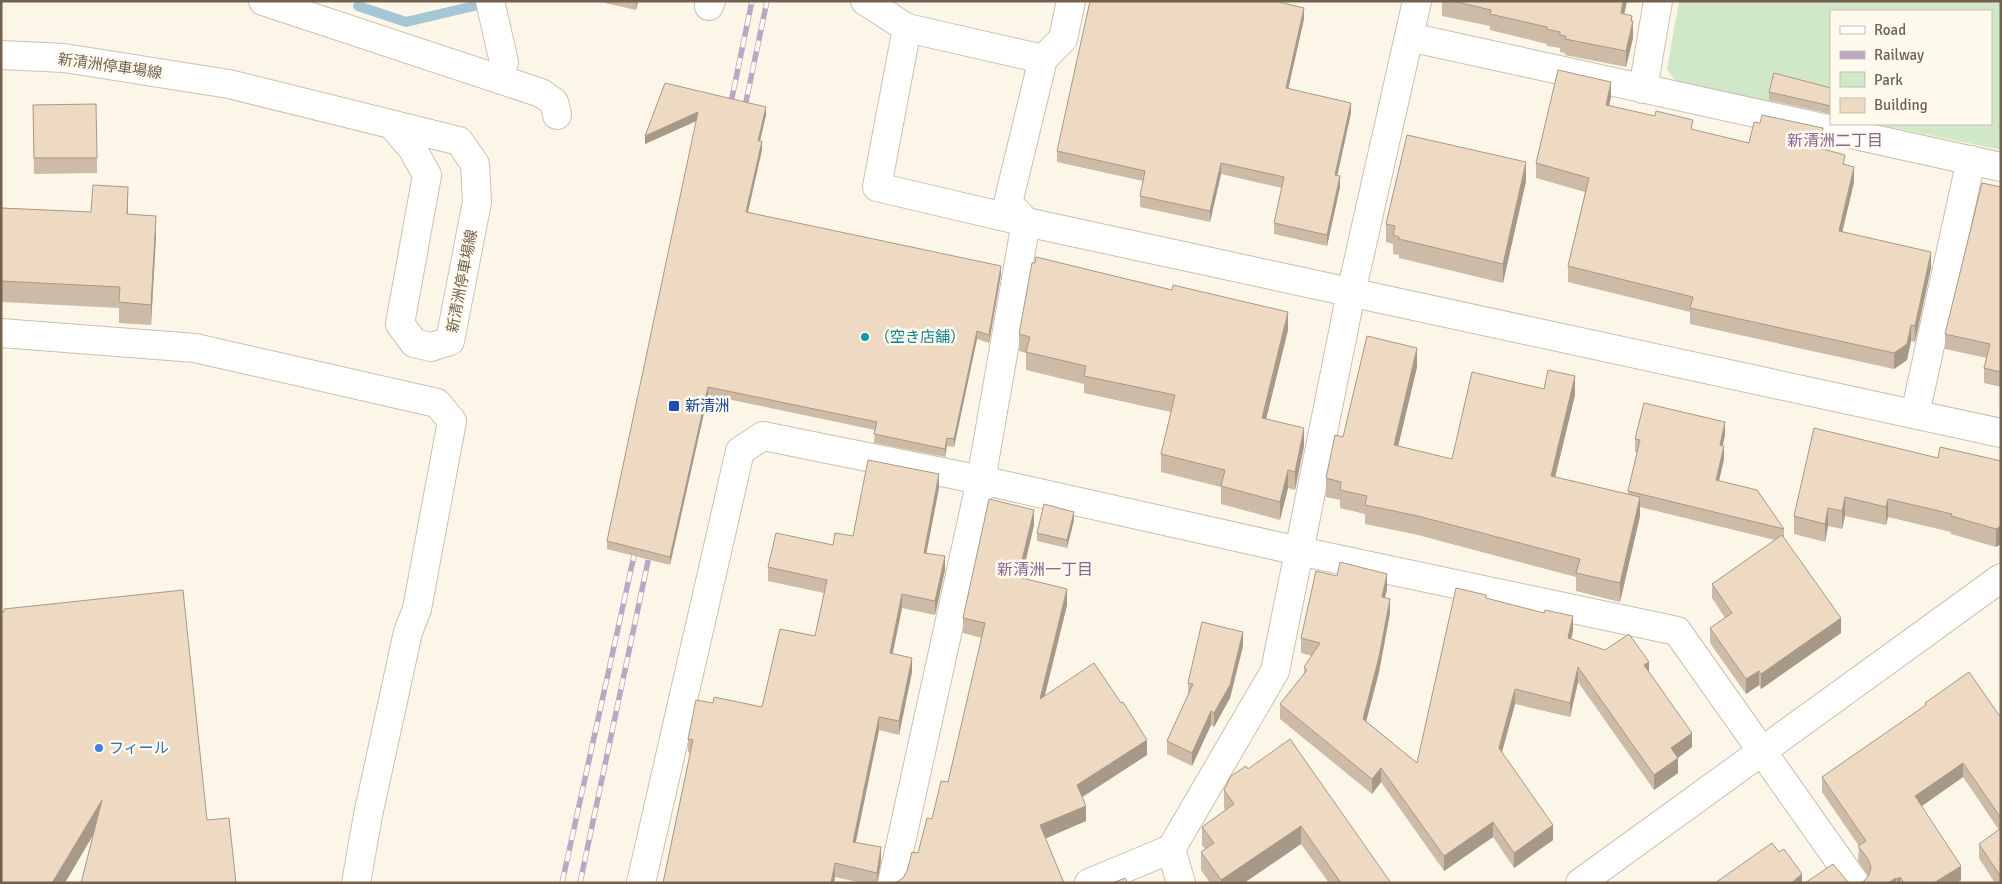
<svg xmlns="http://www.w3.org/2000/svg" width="2002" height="884" viewBox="0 0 2002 884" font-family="Signika,'Noto Sans JP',sans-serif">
<rect width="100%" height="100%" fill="#fbf6e8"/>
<!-- green -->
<polygon fill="#d0e8c7" points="1679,1 2001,1 2001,150 1876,124 1991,124 1991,11 1831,11 1831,114 1676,82 1667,69"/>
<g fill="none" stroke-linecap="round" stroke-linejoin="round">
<!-- stream -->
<polyline stroke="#a5c6d4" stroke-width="10" points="358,6 406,22 474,6"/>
<!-- minor casing -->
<g stroke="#ccc0af" stroke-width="30">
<g id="minor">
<polyline points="263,1 541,93 554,102 557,115"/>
<polyline points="490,1 504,62 500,79"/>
<polyline points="865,1 907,28"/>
<polyline points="709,6 711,1"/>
<polygon points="907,28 1043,59 1008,203 1026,222 877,187"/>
<polyline points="1409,37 2001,167"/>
<polyline points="1043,59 1063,39 1071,1"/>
<polyline points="1643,89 1658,1"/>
<polyline points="1,333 195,348 437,403 452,421 417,609 408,632 368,815 356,883"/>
<polyline points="1915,414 1971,160"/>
<polyline points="1171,849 1181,883"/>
<polyline points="641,883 740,451 763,436 981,480 1299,551 1677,631 1855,883"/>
<polyline points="892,883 981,480 1026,222"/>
<polyline points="1089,883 1171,849 1275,671 1351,293 1417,1"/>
</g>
</g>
<!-- tertiary casing -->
<g stroke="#ccc0af" stroke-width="30">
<g id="tertiary">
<polyline points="1026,222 2001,433"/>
<polyline points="1580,883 2001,578"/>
</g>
</g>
<!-- secondary casing -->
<g stroke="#cfc1ac" stroke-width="30">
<polyline id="secondary" points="1,55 64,58 229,84 459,141 475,164 477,202 450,341 431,347 414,343 400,324 427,175 412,148 393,126"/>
</g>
<!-- minor -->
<use href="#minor" stroke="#fff" stroke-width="28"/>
<!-- tertiary -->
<use href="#tertiary" stroke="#fff" stroke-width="28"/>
<!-- secondary -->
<use href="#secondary" stroke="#fff" stroke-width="28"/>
<!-- rail casing -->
<g stroke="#bba7c4" stroke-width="5.5">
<g id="rail">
<polyline points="729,112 752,1"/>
<polyline points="743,116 767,1"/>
<polyline points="562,883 637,542"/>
<polyline points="580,883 651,547"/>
</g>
</g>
<!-- rail -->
<use href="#rail" stroke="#fefaee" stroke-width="4" stroke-dasharray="11" stroke-linecap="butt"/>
</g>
<!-- wall -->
<g fill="#cdbba7">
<polygon points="605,1 638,1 636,10 605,3"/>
<polygon points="1442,1 1627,1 1624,14 1632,21 1633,38 1626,67 1565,55 1565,53 1560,52 1560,48 1547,46 1547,44 1490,30 1490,26 1442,16"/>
<polygon points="1304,19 1288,88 1351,113 1337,175 1340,187 1327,246 1274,234 1274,223 1282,188 1221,174 1210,222 1140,207 1140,196 1143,181 1057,162 1057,151"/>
<polygon points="665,83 766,115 760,141 762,150 748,212 1001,274 989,343 977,339 954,447 947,446 945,457 874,443 875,430 708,395 670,565 607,549 607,541 697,121 645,144"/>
<polygon points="1831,88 1831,114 1769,100 1769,92"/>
<polygon points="1611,97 1609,105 1693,130 1749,143 1823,144 1822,149 1845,164 1854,182 1842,232 1931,268 1915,342 1911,341 1907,360 1894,369 1690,324 1690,312 1568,282 1568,266 1585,192 1536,178 1536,163"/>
<polygon points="33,105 97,158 97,173 34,174"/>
<polygon points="1526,181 1503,283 1399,258 1399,255 1393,254 1393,244 1386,242 1386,224"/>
<polygon points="2001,187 2001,387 1984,383 1984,368 1987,358 1945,349 1945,334"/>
<polygon points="128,207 128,214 156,237 151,325 119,323 119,308 1,302 1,208 91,212"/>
<polygon points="1288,330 1266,419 1304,446 1295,490 1288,488 1280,520 1221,504 1221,487 1161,472 1161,454 1171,412 1084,393 1084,384 1026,370 1026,353 1019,351 1019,334"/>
<polygon points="1417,367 1398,446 1452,459 1544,389 1575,395 1555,477 1628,494 1637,452 1635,452 1635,439 1725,435 1722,446 1724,459 1719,481 1784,529 1784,538 1841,633 1761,689 1759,685 1746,694 1710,643 1710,628 1725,618 1712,598 1712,584 1775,540 1640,507 1640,516 1620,602 1576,591 1576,577 1418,535 1365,524 1365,514 1340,508 1340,500 1326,497 1326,478 1343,437"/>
<polygon points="1938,458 2001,461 1996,547 1951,534 1951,532 1888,517 1886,525 1845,516 1842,529 1828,526 1825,542 1794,534 1794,516"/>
<polygon points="939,488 926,553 945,570 935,615 902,608 892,654 912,672 899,735 879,730 856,842 881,861 877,883 862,883 835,877 834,883 663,883 690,753 688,752 688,739 713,703 762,707 815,636 824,593 768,581 768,567 833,545 853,536"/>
<polygon points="1074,520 1067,548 1037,541 1037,533"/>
<polygon points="1034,525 1022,578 1067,605 1045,696 1147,755 1083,797 1086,821 897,882 903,878 918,853 932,819 948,782 982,638 963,633 963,618"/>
<polygon points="1387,589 1385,597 1390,613 1379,672 1366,721 1417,763 1486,598 1573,631 1571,639 1649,672 1692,747 1678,758 1678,773 1654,790 1578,682 1570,717 1515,704 1502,752 1553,840 1514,868 1493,837 1444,871 1381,782 1372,794 1280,719 1280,704 1304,674 1304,667 1312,656 1301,653 1301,638"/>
<polygon points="1243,646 1230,698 1214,727 1211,725 1192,766 1167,754 1167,741 1188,696 1188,683"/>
<polygon points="1925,703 2001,718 2001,883 1995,883 1979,858 1979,844 1999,830 1963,777 1921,806 1961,880 1957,883 1860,883 1864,881 1868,876 1858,861 1859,846 1822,792 1822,777 1925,706"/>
<polygon points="1248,769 1391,883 1329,883 1301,844 1244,883 1210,883 1201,870 1201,852 1205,849 1202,845 1202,827 1225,810 1224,808 1224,790"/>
</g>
<!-- shaded-wall -->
<g fill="#a79988">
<polygon points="636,1 638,1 636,10"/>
<polygon points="1623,1 1627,1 1621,30 1621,13"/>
<polygon points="1304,8 1304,19 1286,99 1286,88"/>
<polygon points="1632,16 1632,26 1633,21 1633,38 1626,67 1626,51"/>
<polygon points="1611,82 1611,97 1606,120 1606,105"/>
<polygon points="1351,103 1351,113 1335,186 1335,175"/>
<polygon points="766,107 766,115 758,149 758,141"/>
<polygon points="698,112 698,120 645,144 645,136"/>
<polygon points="1823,128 1823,144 1819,164 1819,148"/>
<polygon points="762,141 762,150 746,220 746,212"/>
<polygon points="1526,162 1526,181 1503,283 1503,264"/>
<polygon points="1221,163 1221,174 1210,222 1210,211"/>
<polygon points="1854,167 1854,182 1839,246 1839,231"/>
<polygon points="1340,176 1340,187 1327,246 1327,235"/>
<polygon points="128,187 128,207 127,235 127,214"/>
<polygon points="156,216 156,237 151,325 151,305"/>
<polygon points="1931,252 1931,268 1915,342 1915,326"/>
<polygon points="1001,266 1001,274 989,343 989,335"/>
<polygon points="1288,312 1288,330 1262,436 1262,418"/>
<polygon points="1911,325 1911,341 1907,360 1894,369 1894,353"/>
<polygon points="977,331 977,339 954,447 954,439"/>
<polygon points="1417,348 1417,367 1394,464 1394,445"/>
<polygon points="1575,376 1575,395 1551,494 1551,476"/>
<polygon points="708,387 708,395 670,565 670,557"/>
<polygon points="1725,422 1725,435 1720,458 1720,445"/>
<polygon points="1304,428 1304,446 1295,490 1295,472"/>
<polygon points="947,438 947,446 945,457 945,449"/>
<polygon points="1724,446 1724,459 1716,493 1716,480"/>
<polygon points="1288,470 1288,488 1280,520 1280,502"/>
<polygon points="939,474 939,488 924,566 924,553"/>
<polygon points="1640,497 1640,516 1620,602 1620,583"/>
<polygon points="1845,497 1845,516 1842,529 1842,511"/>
<polygon points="1888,499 1888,517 1886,525 1886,507"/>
<polygon points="1828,508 1828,526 1825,542 1825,524"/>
<polygon points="1034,510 1034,525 1018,592 1018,577"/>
<polygon points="1074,512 1074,520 1067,548 1067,540"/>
<polygon points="2001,526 2001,544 1996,547 1996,529"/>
<polygon points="945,556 945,570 935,615 935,601"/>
<polygon points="1387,574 1387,589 1382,611 1382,597"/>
<polygon points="1067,589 1067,605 1040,714 1040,699"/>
<polygon points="902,594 902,608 890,667 890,653"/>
<polygon points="1390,599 1390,613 1379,672 1363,734 1363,719"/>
<polygon points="1573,616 1573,631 1568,652 1568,638"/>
<polygon points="1841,618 1841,633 1761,689 1761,674"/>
<polygon points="1243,632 1243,646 1230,698 1214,727 1214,713"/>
<polygon points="912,658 912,672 899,735 899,721"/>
<polygon points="1649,662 1649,677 1644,665"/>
<polygon points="1578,667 1578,682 1570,717 1570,703"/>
<polygon points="1759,671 1759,685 1746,694 1746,679"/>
<polygon points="1515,689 1515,704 1499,763 1499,748"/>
<polygon points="1211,711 1211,725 1192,766 1192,753"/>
<polygon points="879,717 879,730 853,855 853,842"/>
<polygon points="1692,733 1692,747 1671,763 1671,748"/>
<polygon points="1147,740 1147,755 1077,800 1077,785"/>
<polygon points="1678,758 1678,773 1654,790 1654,775"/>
<polygon points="1963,763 1963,777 1915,811 1915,796"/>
<polygon points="1381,768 1381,782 1372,794 1372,779"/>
<polygon points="102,800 102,820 65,883 52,883"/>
<polygon points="1086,806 1086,821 1040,841 1040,825"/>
<polygon points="1493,822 1493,837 1444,871 1444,856"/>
<polygon points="1553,825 1553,840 1514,868 1514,853"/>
<polygon points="1301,826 1301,844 1244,883 1221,883 1221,880"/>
<polygon points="881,847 881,861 877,883 877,873"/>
<polygon points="835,863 835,877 834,883 831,883"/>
<polygon points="1961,866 1961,880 1957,883 1934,883"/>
<polygon points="1802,874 1802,883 1791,883"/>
<polygon points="1900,877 1900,883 1897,883 1897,879"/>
<polygon points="1896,878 1896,883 1888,883"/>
</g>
<!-- building -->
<g fill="#eedac2" stroke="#a79988">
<polygon points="1090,1 1275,1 1304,8 1286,88 1351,103 1335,175 1340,176 1327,235 1274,223 1284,177 1221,163 1210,211 1140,196 1145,171 1057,151"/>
<polygon points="1453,1 1623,1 1621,13 1632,16 1631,21 1633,21 1626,51 1565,39 1566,36 1560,35 1560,32 1547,29 1547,27 1490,14 1491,10"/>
<polygon points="1558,70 1611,82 1606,105 1655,116 1656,111 1693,120 1691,129 1749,143 1754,122 1760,123 1762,115 1823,128 1819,148 1845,155 1843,164 1854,167 1839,231 1931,252 1915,326 1911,325 1907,344 1894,353 1690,308 1693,297 1568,266 1589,178 1536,163"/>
<polygon points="1774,73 1831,88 1831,106 1769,92"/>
<polygon points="665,83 766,107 758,141 762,141 746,212 1001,266 989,335 977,331 954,439 947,438 945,449 874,434 877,422 708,387 670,557 607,541 698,112 645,136"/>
<polygon points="96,104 97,158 34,158 33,105"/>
<polygon points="1407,135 1526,162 1503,264 1399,239 1399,237 1393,235 1395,226 1386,224"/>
<polygon points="1982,183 2001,187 2001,372 1984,368 1990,344 1945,334"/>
<polygon points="93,185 128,187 127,214 156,216 151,305 119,302 120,287 1,281 1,208 91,212"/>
<polygon points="1036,257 1172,290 1173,285 1288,312 1262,418 1304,428 1295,472 1288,470 1280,502 1221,486 1225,470 1161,454 1175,395 1084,376 1086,366 1026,352 1030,337 1019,334 1032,263 1035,263"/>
<polygon points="1367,336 1417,348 1394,445 1452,459 1472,372 1544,389 1548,370 1575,376 1551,476 1640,497 1620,583 1576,573 1580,559 1418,516 1365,505 1367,496 1340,490 1341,482 1326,478 1335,435 1343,437"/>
<polygon points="1644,403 1725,422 1720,445 1724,446 1716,480 1757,490 1784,529 1628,491 1640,440 1635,439"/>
<polygon points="1814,428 1938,458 1940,447 2001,461 2001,526 1996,529 1951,516 1952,514 1888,499 1886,507 1845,497 1842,511 1828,508 1825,524 1794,516"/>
<polygon points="868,460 939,474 924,553 945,556 935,601 902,594 890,653 912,658 899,721 879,717 853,842 881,847 877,873 835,863 831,883 663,883 693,740 688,739 696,700 713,703 714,697 762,707 780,629 815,636 827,580 768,567 776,533 833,545 835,533 853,536"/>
<polygon points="989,499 1034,510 1018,577 1067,589 1040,699 1094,663 1121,703 1123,702 1147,740 1077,785 1086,806 1040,825 1064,883 891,883 897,882 903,878 907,871 912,852 918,853 927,818 932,819 941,781 948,782 985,623 963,618"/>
<polygon points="1044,504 1074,512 1067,540 1037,533"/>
<polygon points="1782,535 1841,618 1761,674 1759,671 1746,679 1710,628 1732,613 1712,584"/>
<polygon points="1340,562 1387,574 1382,597 1390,599 1379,657 1363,719 1417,763 1456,588 1486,595 1486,598 1544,613 1545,610 1573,616 1568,638 1605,650 1629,634 1649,662 1644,665 1692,733 1671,748 1678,758 1654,775 1578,667 1570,703 1515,689 1499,748 1553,825 1514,853 1493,822 1444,856 1381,768 1372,779 1280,704 1307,670 1304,667 1320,643 1301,638 1316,571 1337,576"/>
<polygon points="183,590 207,820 229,818 236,883 81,883 102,800 52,883 1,883 1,612 4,612 4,609"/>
<polygon points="1202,622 1243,632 1230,685 1214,713 1211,711 1192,753 1167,741 1193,684 1188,683"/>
<polygon points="1969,672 2001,718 2001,818 1963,763 1915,796 1961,866 1934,883 1904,883 1900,877 1897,879 1896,878 1888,883 1860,883 1864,881 1869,875 1871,867 1868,859 1858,846 1866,841 1822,777 1926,705 1925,703"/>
<polygon points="1290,739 1391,883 1341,883 1301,826 1221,880 1201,852 1214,843 1202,827 1234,804 1224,790 1231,776 1246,766 1248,769"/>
<polygon points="2001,828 2001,877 1979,844"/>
<polygon points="1772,843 1779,852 1784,849 1802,874 1791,883 1715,883"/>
<polygon points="1833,864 1848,882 1850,883 1805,883"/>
<polygon points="1125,878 1128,883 1113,883"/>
</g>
<!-- markers -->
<circle fill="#0f9aa8" stroke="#fefaee" stroke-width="2" cx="865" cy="337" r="5"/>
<rect fill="#1a4fb4" stroke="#fefaee" stroke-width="2" x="668" y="400" width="12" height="12" rx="2.5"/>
<circle fill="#3f7fe0" stroke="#fefaee" stroke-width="2" cx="99" cy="748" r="5"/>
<g text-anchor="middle" stroke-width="5" stroke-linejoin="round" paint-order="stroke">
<!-- street labels -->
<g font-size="15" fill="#73614e" stroke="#fefaee">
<text transform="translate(110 66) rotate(8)" y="5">新清洲停車場線</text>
<text transform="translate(462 281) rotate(-79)" y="5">新清洲停車場線</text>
</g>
<!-- culture labels -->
<g font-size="15" fill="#0d838f" stroke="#fefaee" text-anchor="start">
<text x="875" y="342">（空き店舗）</text>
</g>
<!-- transit labels -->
<g font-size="15" fill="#164399" stroke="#fefaee" text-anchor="start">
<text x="685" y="411">新清洲</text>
</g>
<!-- shop labels -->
<g font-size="15" fill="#366cbe" stroke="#fefaee" text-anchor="start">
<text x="109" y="753">フィール</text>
</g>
<!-- neighbourhood labels -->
<g font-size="16" fill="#88668f" stroke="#fefaee">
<text x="1835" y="146">新清洲二丁目</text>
<text x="1045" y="575">新清洲一丁目</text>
</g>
</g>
<!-- border -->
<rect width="2002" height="884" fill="none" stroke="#73614e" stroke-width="5"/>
<!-- legend -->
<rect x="1830" y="10" width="162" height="115" fill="#fefaee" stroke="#c6bdae"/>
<rect x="1840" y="26" width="25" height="8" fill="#ffffff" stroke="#c6bdae"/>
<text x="1874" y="35" font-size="15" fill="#73614e">Road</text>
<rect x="1840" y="51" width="25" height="8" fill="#bba7c4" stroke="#c6bdae"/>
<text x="1874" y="60" font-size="15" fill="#73614e">Railway</text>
<rect x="1840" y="72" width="25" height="15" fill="#d0e8c7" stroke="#c6bdae"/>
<text x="1874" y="85" font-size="15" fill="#73614e">Park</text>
<rect x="1840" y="98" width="25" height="15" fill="#eedac2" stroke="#c6bdae"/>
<text x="1874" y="110" font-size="15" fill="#73614e">Building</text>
</svg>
